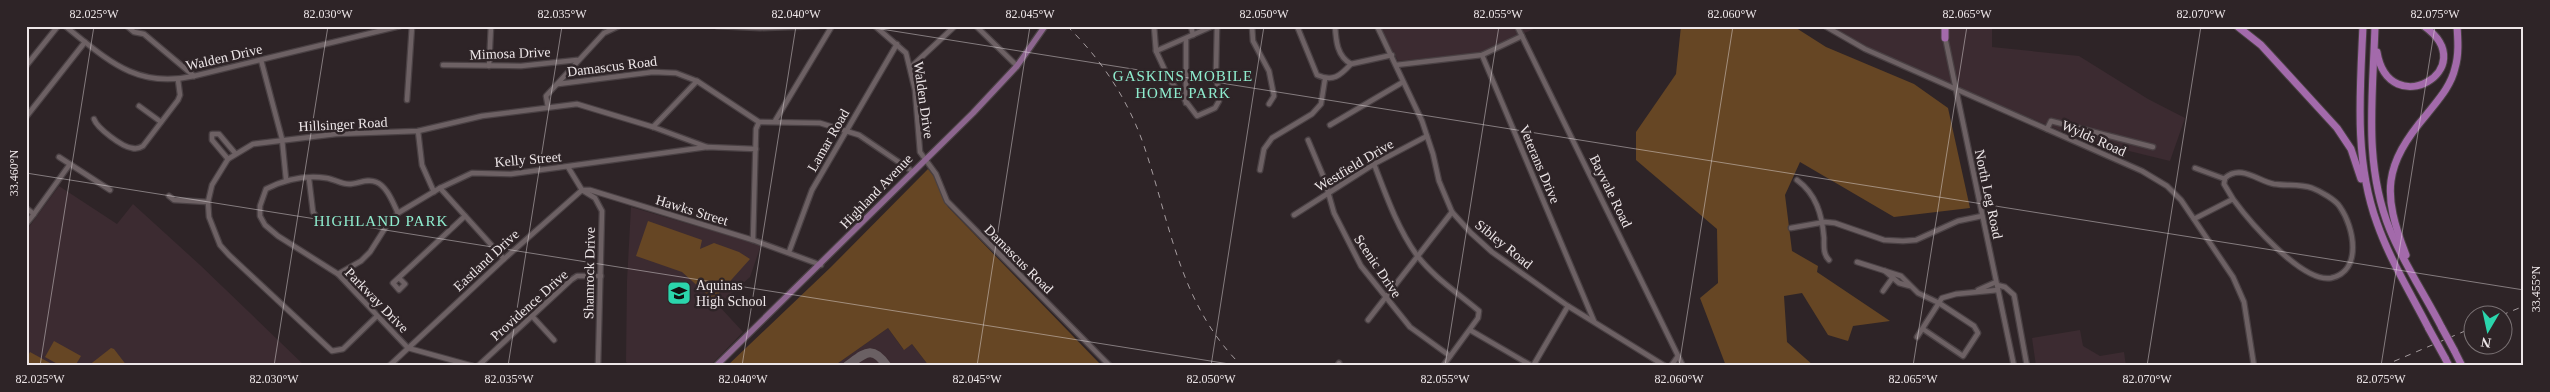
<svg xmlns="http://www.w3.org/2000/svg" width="2550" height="392" viewBox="0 0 2550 392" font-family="Georgia,serif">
<rect width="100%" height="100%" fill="#2e2427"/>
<!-- built -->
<g fill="#3c2b31">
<polygon points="1379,26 1541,26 1478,53 1398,61"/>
<polygon points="1831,26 1992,26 1992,47 2079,56 2148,99 2185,118 2170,161 2080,139 1945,82 1859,43"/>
<polygon points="59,186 117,224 133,204 200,265 305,366 26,366 26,231"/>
<polygon points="631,207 761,245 750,277 718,305 743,332 710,366 631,366 626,362 627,281"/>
<polygon points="888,328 903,349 912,344 929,366 834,366"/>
<polygon points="2080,330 2083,346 2100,356 2124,352 2126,366 2036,366 2032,338"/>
</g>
<!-- green -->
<g fill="#664624">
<polygon points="1681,26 1793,26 1826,47 1914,84 1948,108 1970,208 1894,217 1800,162 1785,195 1792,251 1818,266 1817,272 1890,321 1853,326 1848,341 1828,335 1802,293 1784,296 1787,342 1814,366 1726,366 1700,298 1718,283 1717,229 1636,160 1636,132 1676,74"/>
<polygon points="928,169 936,179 948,207 1102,366 929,366 912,344 904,350 888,328 834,366 727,366 831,267"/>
<polygon points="648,221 702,240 700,249 714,243 739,252 750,259 715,298 711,298 682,272 636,256"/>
<polygon points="54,341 81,356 75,366 61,366 45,357"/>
<polygon points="111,348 114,349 127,366 88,366"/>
<polygon points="30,352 50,363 48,366 26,366 26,359"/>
</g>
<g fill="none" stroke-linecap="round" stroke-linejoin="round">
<!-- taxiway -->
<path stroke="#6a6063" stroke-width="9" d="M847 366C865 353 872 344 887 366"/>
<!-- minor casing -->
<g stroke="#4a4144" stroke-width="7">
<g id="minor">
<path d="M65 26C108 60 136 89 194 76L400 26"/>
<polyline points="127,26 134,32 144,34 194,76"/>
<polyline points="717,26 760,28 818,26"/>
<polyline points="875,26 906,53 915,90 920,152 936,174 947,201 1110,366"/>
<polyline points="976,26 1017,66"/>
<polyline points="1154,26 1156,51 1169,79 1197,116 1215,108 1219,101 1216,71 1217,26"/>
<polyline points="1191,26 1193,35"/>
<polyline points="1252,26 1253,41 1269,71 1274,96 1269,104"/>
<path d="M1297 26 1317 75C1333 82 1340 76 1351 64"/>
<path d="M1335 26C1336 41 1337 56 1351 64L1392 55"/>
<polyline points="1377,26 1422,121 1433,154 1439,181 1452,212 1471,233 1492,252 1568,306 1665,366"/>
<polyline points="1517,26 1683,366"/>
<polyline points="1825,26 1865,49 2142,171 2167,186 2181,200 2233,277 2244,302 2254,366"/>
<polyline points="1945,37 2014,366"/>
<polyline points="1186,40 1186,103"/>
<polyline points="1156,51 1213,26"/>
<polyline points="1482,55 1594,321"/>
<polyline points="261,60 282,139 286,179"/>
<polyline points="443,65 521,66 577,60"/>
<polyline points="1396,65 1482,55 1522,36"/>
<polyline points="26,66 58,26"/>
<polyline points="489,66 491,26"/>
<polyline points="911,67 955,26"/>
<polyline points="558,84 653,72 676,73 697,81 759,122 820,123 859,135 912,171"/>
<polyline points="407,100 412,26"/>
<polyline points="139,106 161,122"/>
<polyline points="548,107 546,96 604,33 619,26"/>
<polyline points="26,117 85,42"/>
<path d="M94 119C97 128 122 147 132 148 136 149 140 148 143 146L178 100 180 95 178 80"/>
<polyline points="775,121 832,26"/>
<polyline points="1330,125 1403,82"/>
<polyline points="653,127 697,81"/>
<polyline points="2047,129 2051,121 2153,147"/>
<polyline points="418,131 422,165 434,192"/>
<polyline points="1308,140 1324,178 1334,213 1361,266 1410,327 1450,356"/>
<polyline points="59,157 110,190"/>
<polyline points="228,159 212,140 212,134 219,134 235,153"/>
<path d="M1374 164C1386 195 1397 227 1416 254 1433 277 1458 293 1479 311L1478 318 1443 366"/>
<polyline points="568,167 582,190 590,190 753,240 821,265"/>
<polyline points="2195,168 2225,179"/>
<polyline points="1260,170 1264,149 1272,138 1312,114 1321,104 1325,79"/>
<polyline points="309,179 313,212 316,216"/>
<path d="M1797 180C1816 194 1822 214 1824 238 1824 246 1823 254 1829 260"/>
<polyline points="440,188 504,259"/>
<polyline points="169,196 174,200 208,202"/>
<polyline points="26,208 34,214 26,224"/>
<path d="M398 213C393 203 387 186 376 182 367 178 358 184 349 184 341 184 334 179 326 178 305 175 284 180 266 189L260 206V216L265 225 278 236 338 274 408 348 473 366"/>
<polyline points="34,214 70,164"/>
<polyline points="1294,215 1374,164 1427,136"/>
<path d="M2194 219 2233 199C2249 221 2302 283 2331 278 2363 271 2354 227 2340 207 2336 200 2320 191 2312 188 2300 184 2287 186 2274 184 2258 181 2241 164 2225 178L2224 184 2233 199"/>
<polyline points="1791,228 1825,222 1835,223 1884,240 1903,241 1916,240 1958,221 1982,216"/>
<polyline points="753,240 756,129 759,122"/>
<polyline points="789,252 812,190 897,44"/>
<polyline points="1857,262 1901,276 1918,293 1939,303 1974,326 1978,333 1963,356 1923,329"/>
<polyline points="1885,271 1899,283 1910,286"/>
<polyline points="338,274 361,261 370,252 389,222 398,213 440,188 472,173 511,174 707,147 756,149"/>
<polyline points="399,278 405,284 399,290 393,283 465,216"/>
<polyline points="1997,285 2005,287 2014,295 2027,366"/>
<polyline points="1978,290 1996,282"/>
<polyline points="1883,291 1893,277"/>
<polyline points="377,316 343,349 332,351 229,255 220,245 209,217 208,202 212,185 228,159 253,144 336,134 418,131 482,116 577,104 653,127 707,147"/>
<polyline points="532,316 554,340"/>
<polyline points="1368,320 1452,212"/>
<polyline points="1470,330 1532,366"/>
<polyline points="1917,337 1942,298 1956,294 1998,290"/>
<polyline points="389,366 504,259 582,190 595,198 602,211 598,366"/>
<polyline points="478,366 571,280 577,276 601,276"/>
<polyline points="1337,366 1339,363"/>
<polyline points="1533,366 1568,306"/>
<polyline points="1671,366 1678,356"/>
</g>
</g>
<!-- major casing -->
<g stroke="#4a4144" stroke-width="8">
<polyline id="major" points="716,366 973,113 1017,66 1045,26"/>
</g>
<!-- highway casing -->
<g stroke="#4a4144" stroke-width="9">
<g id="highway">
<polyline points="2237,26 2261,45 2337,128 2351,149 2361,179"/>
<path d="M2363 26C2360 92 2354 160 2377 223 2390 260 2411 294 2429 329"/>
<path d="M2375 26C2373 96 2363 164 2390 230 2404 264 2425 295 2442 328"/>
<polyline points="1945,38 1945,26"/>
<path d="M2377 52C2389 123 2484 69 2424 26"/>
<path d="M2406 255C2382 193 2383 166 2427 114 2438 100 2451 86 2455 68 2459 55 2458 40 2457 26"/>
<polyline points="2454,350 2462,366"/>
<polyline points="2445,358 2449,366"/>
</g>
</g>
<!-- minor -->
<use href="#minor" stroke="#6d6164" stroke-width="4.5"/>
<!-- major -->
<use href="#major" stroke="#8d668f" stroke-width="5.5"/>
<!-- highway -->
<use href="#highway" stroke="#a36aab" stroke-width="7"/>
<!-- rail -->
<g stroke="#a59c9f" stroke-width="1" stroke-dasharray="6 6" stroke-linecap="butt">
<path d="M1067 26C1101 59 1127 98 1143 143 1170 221 1179 305 1242 366"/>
<polyline points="2502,315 2524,306"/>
<polyline points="2383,366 2472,328"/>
</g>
<!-- highway-bridge casing -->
<g stroke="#4a4144" stroke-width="9" stroke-linecap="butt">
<g id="highway-bridge">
<polyline points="2442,328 2454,350"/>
<polyline points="2429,329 2445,358"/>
</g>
</g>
<!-- highway-bridge -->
<use href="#highway-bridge" stroke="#a36aab" stroke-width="7"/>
</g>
<!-- ticks -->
<path fill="none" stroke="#ede6e8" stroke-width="1" stroke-opacity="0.45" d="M862 26 2524 290M26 173 1242 366M40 366 94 26M274 366 328 26M508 366 562 26M742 366 796 26M977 366 1030 26M1211 366 1264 26M1445 366 1499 26M1679 366 1733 26M1913 366 1967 26M2147 366 2201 26M2381 366 2435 26"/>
<!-- icons -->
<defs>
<g id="school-square" transform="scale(1.25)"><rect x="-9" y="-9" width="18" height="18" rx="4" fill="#2bd5ac" stroke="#2e2427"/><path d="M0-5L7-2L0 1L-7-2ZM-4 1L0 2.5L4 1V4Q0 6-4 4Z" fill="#111"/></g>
</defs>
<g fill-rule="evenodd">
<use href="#school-square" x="679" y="293"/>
</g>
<g text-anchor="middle" stroke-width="5" stroke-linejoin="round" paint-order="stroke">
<!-- street labels -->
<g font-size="14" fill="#ede6e8" stroke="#2e2427">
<text transform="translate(510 53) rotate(-2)" y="5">Mimosa Drive</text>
<text transform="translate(224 57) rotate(-13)" y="5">Walden Drive</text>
<text transform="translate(612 66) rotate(-7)" y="5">Damascus Road</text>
<text transform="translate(924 100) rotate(82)" y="5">Walden Drive</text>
<text transform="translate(343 124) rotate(-3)" y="5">Hillsinger Road</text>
<text transform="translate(2094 138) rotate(24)" y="5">Wylds Road</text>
<text transform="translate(828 140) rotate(-60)" y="5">Lamar Road</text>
<text transform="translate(528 159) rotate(-5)" y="5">Kelly Street</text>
<text transform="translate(1540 164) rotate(67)" y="5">Veterans Drive</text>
<text transform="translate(1354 165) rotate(-31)" y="5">Westfield Drive</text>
<text transform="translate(876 191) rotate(-46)" y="5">Highland Avenue</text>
<text transform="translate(1611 191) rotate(64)" y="5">Bayvale Road</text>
<text transform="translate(1989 194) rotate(78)" y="5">North Leg Road</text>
<text transform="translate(692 210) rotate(17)" y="5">Hawks Street</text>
<text transform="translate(1504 244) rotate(39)" y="5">Sibley Road</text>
<text transform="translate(1019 259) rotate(45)" y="5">Damascus Road</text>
<text transform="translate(486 260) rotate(-43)" y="5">Eastland Drive</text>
<text transform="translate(1378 266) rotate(56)" y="5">Scenic Drive</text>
<text transform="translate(589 273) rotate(-89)" y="5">Shamrock Drive</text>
<text transform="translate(377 300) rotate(46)" y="5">Parkway Drive</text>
<text transform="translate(529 305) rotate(-42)" y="5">Providence Drive</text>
</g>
<!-- poi labels -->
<g font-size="14" fill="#ede6e8" stroke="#2e2427" text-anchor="start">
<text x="696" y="290">Aquinas<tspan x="696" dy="16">High School</tspan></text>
</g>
<!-- neighbourhood labels -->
<g font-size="15" letter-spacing="1" fill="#8fedcf" stroke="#2e2427">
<text x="1183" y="81">GASKINS MOBILE<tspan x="1183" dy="17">HOME PARK</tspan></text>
<text x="381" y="226">HIGHLAND PARK</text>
</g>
</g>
<!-- border -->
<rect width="2550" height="392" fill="none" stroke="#2e2427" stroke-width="55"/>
<!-- north arrow -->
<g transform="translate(2488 330) rotate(189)"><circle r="24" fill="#2e2427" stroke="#7a7274"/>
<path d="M0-4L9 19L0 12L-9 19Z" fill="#2bd5ac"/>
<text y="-8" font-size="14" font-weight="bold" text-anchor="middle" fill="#ede6e8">N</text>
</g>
<rect x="28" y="28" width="2494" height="336" fill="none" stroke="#ede6e8" stroke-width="2"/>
<g font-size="12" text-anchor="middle" fill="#ede6e8">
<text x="94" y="18">82.025°W</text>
<text x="328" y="18">82.030°W</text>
<text x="562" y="18">82.035°W</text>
<text x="796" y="18">82.040°W</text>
<text x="1030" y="18">82.045°W</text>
<text x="1264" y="18">82.050°W</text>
<text x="1498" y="18">82.055°W</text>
<text x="1732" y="18">82.060°W</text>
<text x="1967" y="18">82.065°W</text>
<text x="2201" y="18">82.070°W</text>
<text x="2435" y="18">82.075°W</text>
<text transform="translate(14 173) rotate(-90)" y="4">33.460°N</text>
<text transform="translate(2536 289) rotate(-90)" y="4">33.455°N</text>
<text x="40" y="383">82.025°W</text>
<text x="274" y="383">82.030°W</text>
<text x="509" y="383">82.035°W</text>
<text x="743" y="383">82.040°W</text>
<text x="977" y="383">82.045°W</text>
<text x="1211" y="383">82.050°W</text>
<text x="1445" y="383">82.055°W</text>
<text x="1679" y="383">82.060°W</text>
<text x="1913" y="383">82.065°W</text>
<text x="2147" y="383">82.070°W</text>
<text x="2381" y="383">82.075°W</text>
</g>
</svg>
